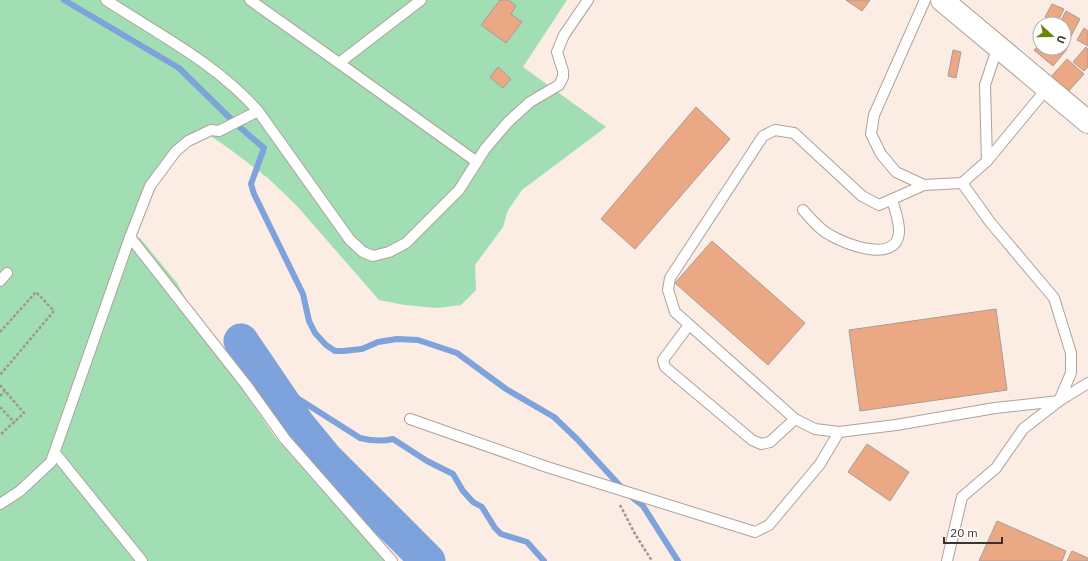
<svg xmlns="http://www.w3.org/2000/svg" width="1088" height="561" viewBox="0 0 1088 561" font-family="'IBM Plex Sans',sans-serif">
<rect width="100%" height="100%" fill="#fbece4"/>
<!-- green -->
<path fill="#a1deb3" d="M0 0H567L523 67 606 127 522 190 508 210 503 227 475 265 476 290 461 305 437 308 405 305 379 300 297 206 269 179 227 147 209 135C159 157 152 191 134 237L140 238 177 283 202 329 275 437 385 561H0Z"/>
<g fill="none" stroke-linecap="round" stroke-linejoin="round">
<!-- stream -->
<g stroke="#7ea2db" stroke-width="6">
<polyline points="64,0 179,68 236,124 264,148 251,184 254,194 303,294 309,321 315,333 326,345 335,351 343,351 362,349 378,342 397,339 418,340 457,353 506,389 554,417 577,439 623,489"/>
<path d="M259 369 294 396 360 438C372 441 381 442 393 439L427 461 453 474 463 491 473 502 482 507 495 528 501 534 527 542 544 561"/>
<polyline points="629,495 643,506 678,561"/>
</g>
<!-- river -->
<polyline stroke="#7ea2db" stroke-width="35" points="241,341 298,425 326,459 428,561"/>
</g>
<!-- building -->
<g fill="#eba885" stroke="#aa9b94">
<polygon points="500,0 509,0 516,6 511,14 522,22 506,43 481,25"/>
<polygon points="846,0 870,0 862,11"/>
<polygon points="1052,4 1064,9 1057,23 1045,17"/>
<polygon points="1066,11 1080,19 1069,40 1064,37 1064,24 1059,24"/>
<polygon points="1084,28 1088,31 1088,46 1077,40"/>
<polygon points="1040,44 1040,48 1064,47 1067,49 1053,66 1034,50"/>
<polygon points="1086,47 1088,49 1088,67 1084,71 1073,62"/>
<polygon points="953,50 961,52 956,78 948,76"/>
<polygon points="1067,59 1084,74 1066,94 1049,79"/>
<polygon points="498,67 511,79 503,88 490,77"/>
<polygon points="696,107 730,139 635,249 601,219"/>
<polygon points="712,241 805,323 768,365 675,283"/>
<polygon points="996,309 1007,390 860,411 849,330"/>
<polygon points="867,444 909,472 890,501 848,472"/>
<polygon points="997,521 1066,551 1062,561 979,561"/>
<polygon points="1072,551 1088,558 1088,561 1067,561"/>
</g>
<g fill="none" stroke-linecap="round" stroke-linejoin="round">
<!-- lane casing -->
<g stroke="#b0a19a" stroke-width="12">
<g id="lane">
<path d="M106 0C158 34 217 64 258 111L350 240 363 252 373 256 389 252 406 243 459 190 485 149 508 122 530 102 559 85 563 77V71L557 52 564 35 588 0"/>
<polyline points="250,0 339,63"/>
<polyline points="421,0 339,63 477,162"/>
<polyline points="925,0 874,115 871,134 881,154 896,172 924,185 962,183 987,161 1048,87"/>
<polyline points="987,161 985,85 998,46"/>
<polyline points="962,183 990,222 1054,298 1071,353 1071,373 1059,401"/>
<polyline points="924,185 879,205 862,196 794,133 775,130 763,136 670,278 668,290 675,312 795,419 815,429 839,432 896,425 995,408 1059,401"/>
<path d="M803 210C812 220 819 229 830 235 845 244 896 264 899 233 900 223 895 210 892 200"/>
<polyline points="130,237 247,386 285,439 392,561"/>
<polyline points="0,281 7,273"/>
<polyline points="689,325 663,360 665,367 752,440 761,444 770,442 795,419"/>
<polyline points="410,419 547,467 755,532 769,525 820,464 839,432"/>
<polyline points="55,453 142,561"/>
<polyline points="0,504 20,491 51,462 130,237 150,186 176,151 188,141 211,130 219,131 258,111"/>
<polyline points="947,561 962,497 996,468 1023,429 1059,401 1088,383"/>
</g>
</g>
<!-- secondary casing -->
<g stroke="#b0a19a" stroke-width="24">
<polyline id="secondary" points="942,0 1088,122"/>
</g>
<!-- path -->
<g stroke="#a19691" stroke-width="2.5" stroke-dasharray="3 2" stroke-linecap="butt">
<polyline points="0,332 36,292 54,311 0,375"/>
<polyline points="0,385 24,413 0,435"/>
<polyline points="0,396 5,391"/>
<polyline points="0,407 15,423"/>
<polyline points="620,505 635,534 652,561"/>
</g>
<!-- lane -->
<use href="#lane" stroke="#fff" stroke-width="10"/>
<!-- secondary -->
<use href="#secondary" stroke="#fff" stroke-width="22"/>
</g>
<!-- north arrow -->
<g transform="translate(1052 36) rotate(111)"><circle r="19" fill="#ffffff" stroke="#b0aead"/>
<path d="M0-3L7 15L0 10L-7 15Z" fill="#668705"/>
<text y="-6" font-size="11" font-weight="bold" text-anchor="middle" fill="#3a3431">U</text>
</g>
<!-- scale -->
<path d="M944 537v6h58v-6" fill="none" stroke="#3a3431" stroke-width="2"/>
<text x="950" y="537" font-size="12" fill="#3a3431" stroke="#ffffff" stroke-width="3" paint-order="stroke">20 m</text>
</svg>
